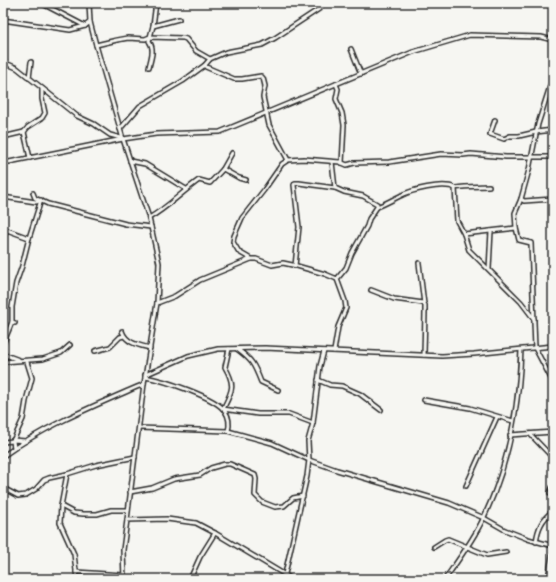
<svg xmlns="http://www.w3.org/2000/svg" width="556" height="582" viewBox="0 0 556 582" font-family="'Architects Daughter',sans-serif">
<rect width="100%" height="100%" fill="#f6f6f2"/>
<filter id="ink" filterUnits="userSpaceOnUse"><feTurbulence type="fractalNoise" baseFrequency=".025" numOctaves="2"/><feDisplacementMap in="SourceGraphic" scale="8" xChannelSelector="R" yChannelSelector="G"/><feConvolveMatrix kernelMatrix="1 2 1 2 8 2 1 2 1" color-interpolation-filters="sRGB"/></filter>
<g filter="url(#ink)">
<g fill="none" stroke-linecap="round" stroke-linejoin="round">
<!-- minor casing -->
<g stroke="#2b2b2b" stroke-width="6">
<g id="minor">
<polyline points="41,3 85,26"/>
<polyline points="89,3 90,22 96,45 123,139 149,218 159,263 157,303 144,384 127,520 123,550 124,579"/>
<polyline points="3,20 70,30 85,26 90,22"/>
<polyline points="153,26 179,19"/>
<polyline points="96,45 117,40 128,38 145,39 150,37 183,38 186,39 196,51 210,59"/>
<polyline points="351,49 361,74"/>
<polyline points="3,62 17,68 77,116 94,124 110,135 121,138"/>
<polyline points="205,65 206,67 234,79 242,79 261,76 263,78 265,86 263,97 269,125 288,160 304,159 340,162 347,165 354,163 389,162 441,154 463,155 471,154 506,157 553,157"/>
<path d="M149 67C151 58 155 49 149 41L153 26 156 3"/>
<polyline points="29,78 31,62"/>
<polyline points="336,84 338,89 336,99 342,113 344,125 342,163"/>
<polyline points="495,120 490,134 504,139 510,136 519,136 536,132 553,130"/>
<polyline points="120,129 140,106 183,81 205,65 210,59 226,52 262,45 275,38 319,9 323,3"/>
<polyline points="24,132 30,158"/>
<polyline points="3,137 24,132 28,127 42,118 45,113 42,99 42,89"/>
<polyline points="232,153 223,169 239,178 246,180"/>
<polyline points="288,160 282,164 264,190 242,218 234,236 233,242 239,252 251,259 256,259 272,265 283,263 297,266 325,274 337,279 346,268 352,253 367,226 369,219 377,207"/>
<polyline points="130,161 145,164 186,189"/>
<polyline points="3,162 9,162 123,139 156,134 220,132 413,52 470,35 541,37 553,40"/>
<path d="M332 162 335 188 344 192 363 196 377 204V207C385 204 392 200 400 196 411 190 443 182 455 188L457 221 464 234 469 250 521 302 534 319"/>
<path d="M455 188C458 187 483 186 489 186"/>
<polyline points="33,193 35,198 48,204 126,224 151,227"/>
<polyline points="3,197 36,202 41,200 29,238 7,230 3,237"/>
<polyline points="521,199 524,201 553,199"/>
<path d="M149 218C167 208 182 192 199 180L210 183 223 169"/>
<polyline points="516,228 515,213 521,199 529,170 538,124 553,77"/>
<polyline points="464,234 516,228 519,240 531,243 535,348 553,382"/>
<polyline points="419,263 424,304"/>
<polyline points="295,266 299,227 294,185 295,183 299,183 335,188"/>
<polyline points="489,269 491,231"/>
<polyline points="371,290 394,299 423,303 425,305 425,312 424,355"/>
<polyline points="157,303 175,296 200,280 251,259"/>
<polyline points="12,322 12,307 16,283 22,266 29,238"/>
<path d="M122 331C126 343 138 345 150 348"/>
<polyline points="3,344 12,322 15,323"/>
<path d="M229 349 225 367C236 386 232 391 223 409L258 414H289L313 423"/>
<path d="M237 349C252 360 254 364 261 382L278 390"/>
<polyline points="95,351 110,347 120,337 124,336"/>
<polyline points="334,351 338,327 346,308 345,301 337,279"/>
<polyline points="3,354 19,360"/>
<polyline points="3,362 43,359 61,353 70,345"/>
<polyline points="145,375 188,356 218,349 265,348 442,356 474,354 553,346"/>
<path d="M145 377C163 380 215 397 225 411 229 417 230 424 228 431"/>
<polyline points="318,380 330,385 342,386 360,394 381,410"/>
<polyline points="424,400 470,408 513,421"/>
<polyline points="139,428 228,431 272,443 309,460 337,470 449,503 484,518 505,530 528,539 553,546"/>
<polyline points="530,434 553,458"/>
<polyline points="510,435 553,432"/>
<polyline points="13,440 26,441"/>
<polyline points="3,442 13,441"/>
<polyline points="14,448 13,441 23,419 26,401 32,378 27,362"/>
<path d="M3 456C46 425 96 405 144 384"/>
<polyline points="67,474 61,506 60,523 74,554 77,579"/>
<polyline points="466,486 497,417"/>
<polyline points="3,488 18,496 26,495 36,489 44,480 49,478 67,474 96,465 135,457"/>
<polyline points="130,492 152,488 174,479 200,475 211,468 225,464 230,464 255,475 256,479 255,495 262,502 275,507 284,506 293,498 303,496"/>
<polyline points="550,493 553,485"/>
<polyline points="61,506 74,513 83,514 97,514 111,510 128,510"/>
<polyline points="127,520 167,519 196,523 215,533 292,579"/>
<path d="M536 542C538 528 542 519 553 511"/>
<polyline points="434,547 445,540 448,539 487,555 506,552"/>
<polyline points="76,572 123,575"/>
<polyline points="285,574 307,476 309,460 308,441 313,423 320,366 324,351"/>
<polyline points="190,579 200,557 215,533"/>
<path d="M445 579C459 559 474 539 484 517 508 466 519 406 521 350"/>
<polyline points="548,579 553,549"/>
</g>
</g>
<!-- minor -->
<use href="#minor" stroke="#f6f6f2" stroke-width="3"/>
</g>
</g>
<!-- margin -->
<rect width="556" height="582" fill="none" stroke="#f6f6f2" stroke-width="16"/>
<rect x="8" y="8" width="540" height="566" fill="none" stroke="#2b2b2b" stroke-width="1.5" filter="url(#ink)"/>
</svg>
